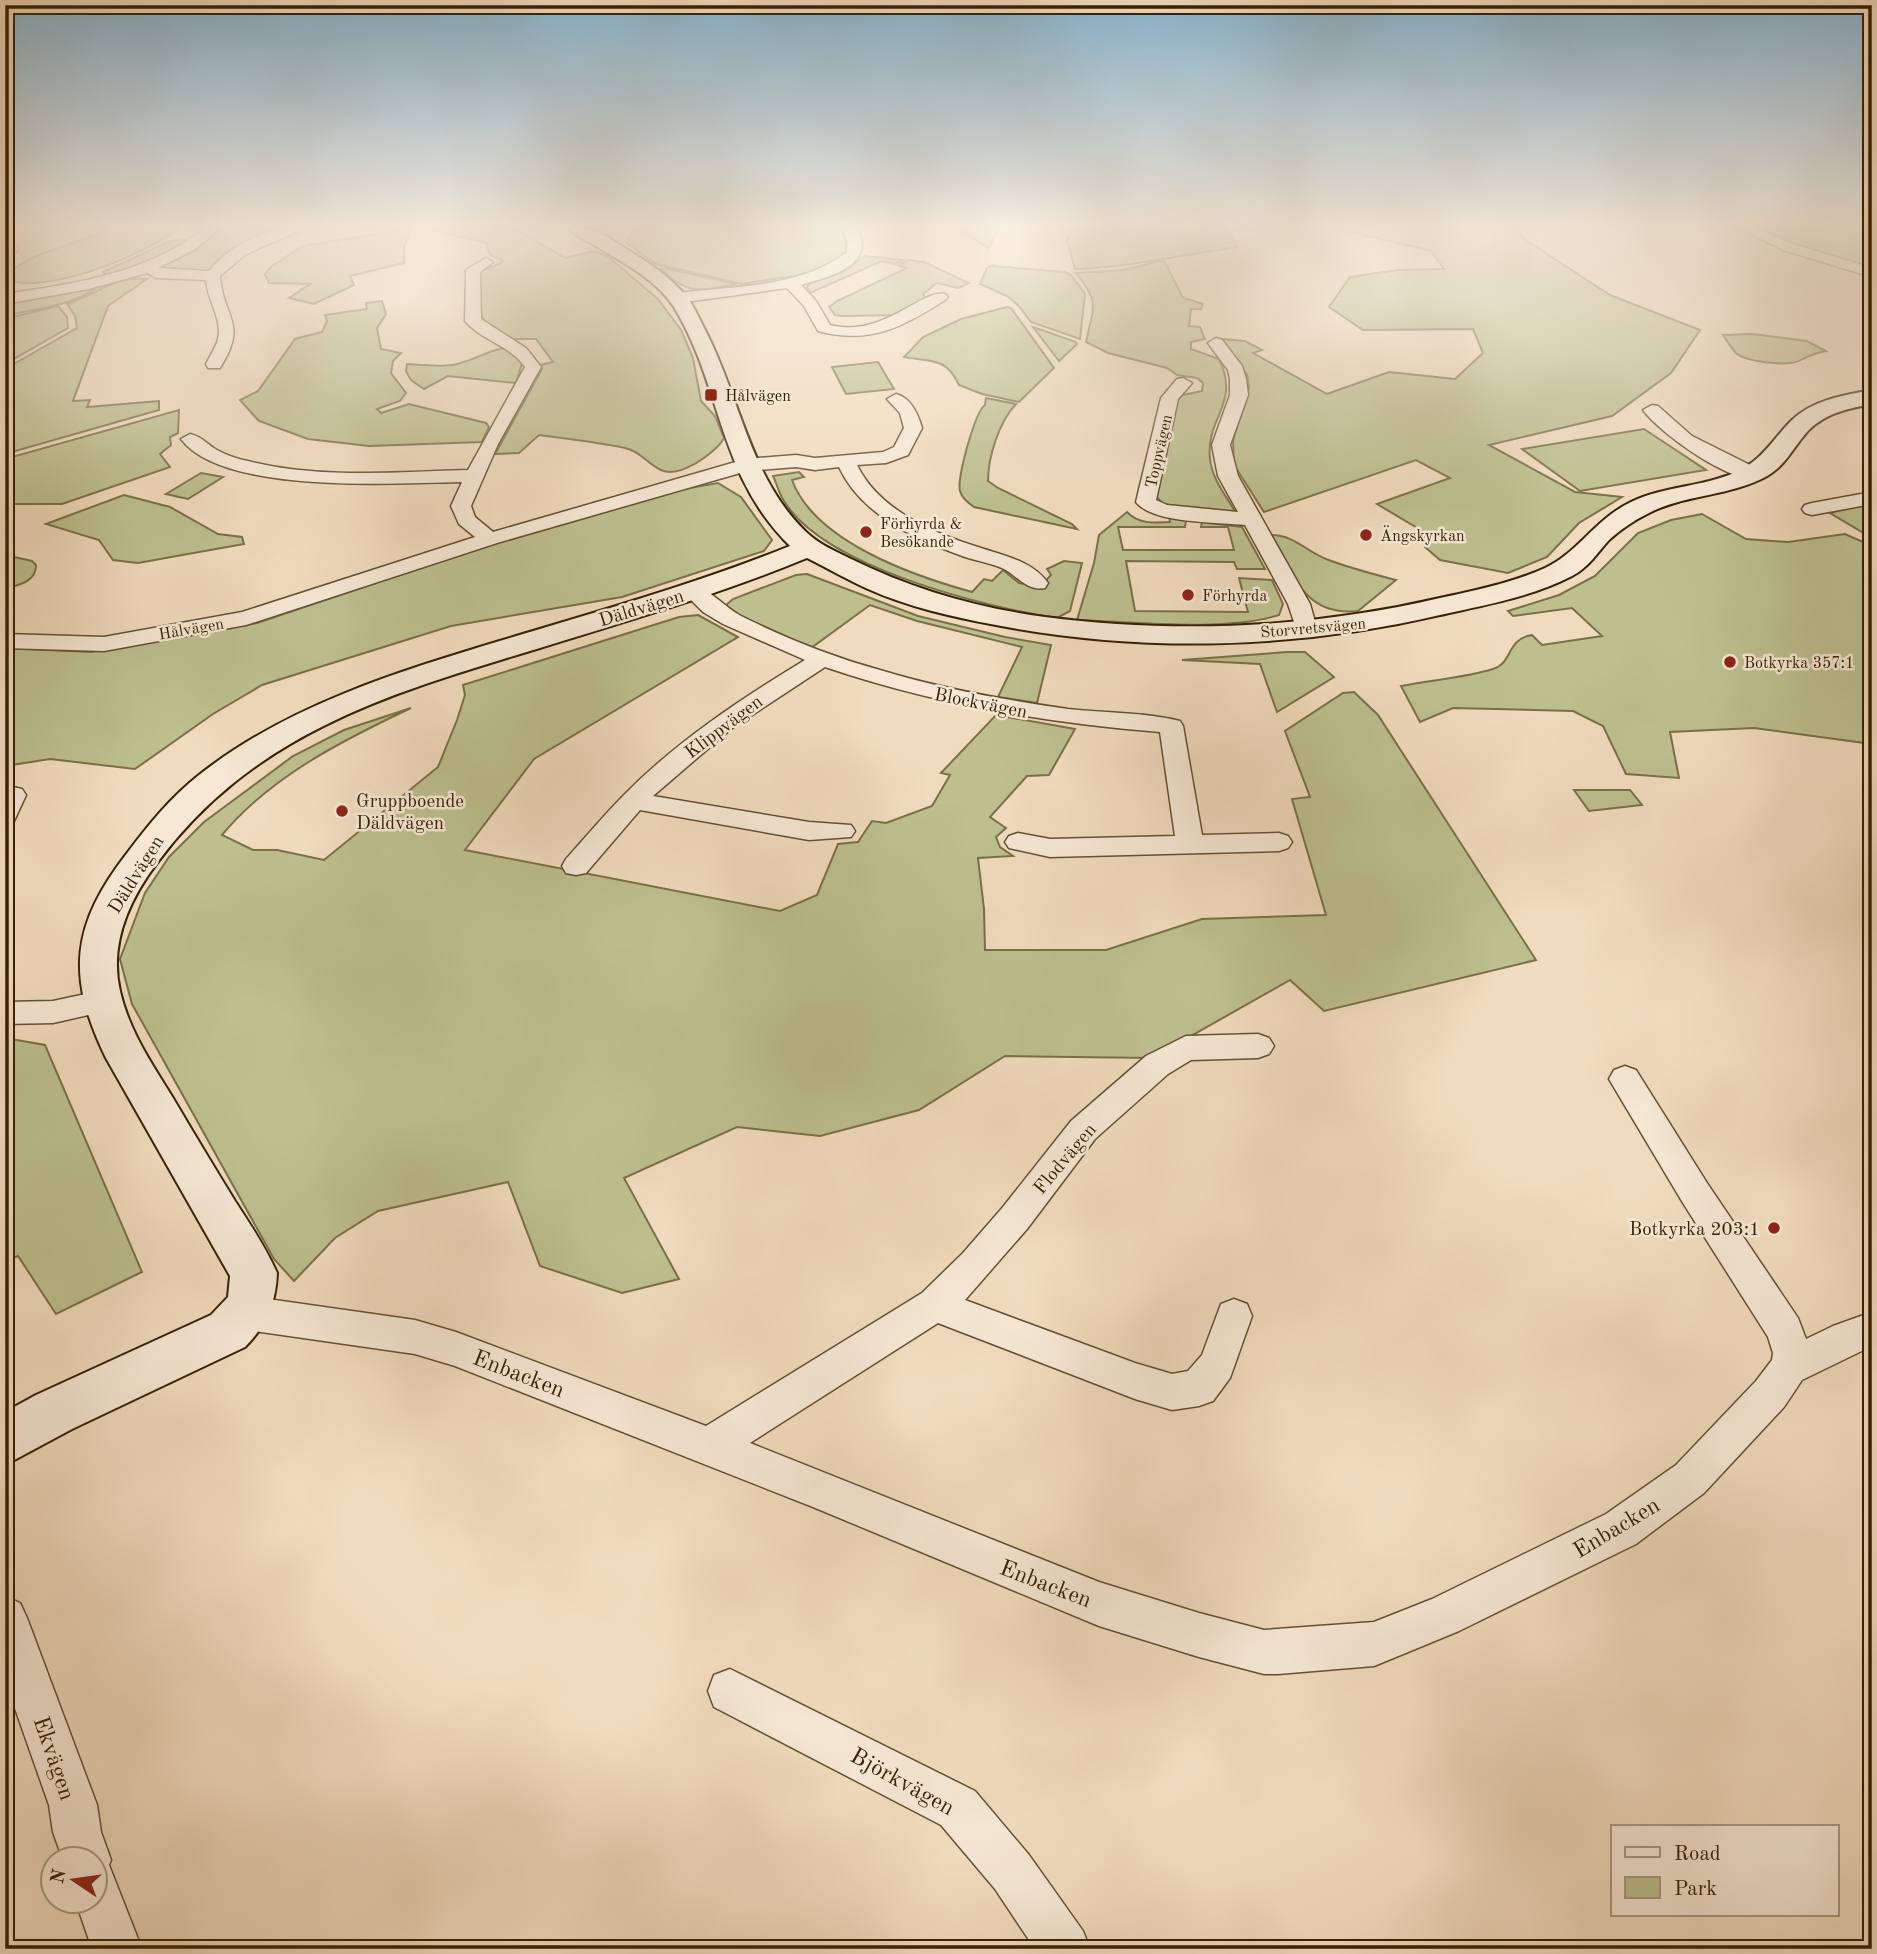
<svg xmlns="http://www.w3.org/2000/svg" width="1877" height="1954" viewBox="0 0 1877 1954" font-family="'Old Standard TT',serif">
<rect width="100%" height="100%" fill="#f1dbbe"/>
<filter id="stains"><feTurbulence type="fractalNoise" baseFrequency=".00286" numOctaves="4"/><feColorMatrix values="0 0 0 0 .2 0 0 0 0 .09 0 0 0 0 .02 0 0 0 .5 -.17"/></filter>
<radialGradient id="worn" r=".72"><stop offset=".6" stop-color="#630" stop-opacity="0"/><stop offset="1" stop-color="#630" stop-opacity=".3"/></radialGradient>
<!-- green -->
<g fill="#bdbf8f" stroke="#7a7049" stroke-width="2">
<path d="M111 227H180C146 254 76 281 33 283 24 284 14 281 5 280V276C34 249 77 246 111 227Z"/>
<polygon points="223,227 289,227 207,273 157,269 195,251"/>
<path d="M420 227H503L515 229 565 258 594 251 607 256 658 299 681 330 693 358 701 401 715 416 724 438C716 453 679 479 661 470 648 464 640 451 625 448 597 442 568 439 539 435L519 453 495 454 542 369 540 365 553 362 536 339H513L486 324 481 315 479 272 501 263 503 260 490 255 486 243Z"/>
<polygon points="636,227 841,227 847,250 834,263 806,274 742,284 656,264 626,243"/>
<polygon points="961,227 999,227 989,248 965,234"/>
<path d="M1073 227H1227L1237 247C1183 255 1129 267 1075 269L1067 240Z"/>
<polygon points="1331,227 1519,227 1521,237 1610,295 1700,330 1671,373 1612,416 1489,445 1575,492 1622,497 1579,523 1547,557 1508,573 1440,560 1425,547 1424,532 1377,504 1450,478 1416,460 1264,512 1234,465 1233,440 1249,388 1247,375 1222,339 1245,341 1262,350 1253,353 1327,394 1389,372 1455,379 1483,353 1473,329 1363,330 1329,307 1350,277 1398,270 1444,269 1431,251"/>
<polygon points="1758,227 1872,227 1872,269 1796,246"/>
<polygon points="412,228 404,245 404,263 350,276 354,285 314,304 289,298 310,284 269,283 265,274 272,266 303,246"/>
<polygon points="192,239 183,246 109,278 103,272 170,241"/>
<polygon points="865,256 903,260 894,264 882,261 810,293 807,287 810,283 843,272"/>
<polygon points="909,260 924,262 969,283 958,288 937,283 923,294 928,303 901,315 842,316 835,315 829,307 837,301 907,268 898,265"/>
<path d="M1161 261 1165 262 1183 298 1203 304 1201 309H1191L1189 326 1200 327 1205 339 1191 342V349L1219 359C1241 405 1205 417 1210 459 1212 479 1226 496 1236 513L1166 507 1155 495 1178 396 1202 391 1203 383 1197 378 1177 375 1167 368 1108 353 1086 342C1093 307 1101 303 1076 273L1123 270Z"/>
<polygon points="992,266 1065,272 1071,275 1085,294 1080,339 1031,322 1018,305 1007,296 980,284 987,268"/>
<path d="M664 268 737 284C700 290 690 297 661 269Z"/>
<path d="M147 279 108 306 73 401 90 400 87 407 159 401V410L5 454V369L77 328 75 316 67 304C94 295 117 275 147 279Z"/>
<path d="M96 288C71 306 35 309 5 316V304Z"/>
<polygon points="382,301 386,314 377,328 381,349 401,353 393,361 391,373 406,393 400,401 377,409 381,413 409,404 486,423 489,427 482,442 369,446 308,439 259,421 240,400 258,391 295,339 322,332 327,321 325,315 367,309 366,303"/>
<polygon points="58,306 67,317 68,328 5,364 5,319"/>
<path d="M1007 307 1011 308 1054 368 1019 402 982 394 959 385C946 357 932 362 904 357L923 337 961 319Z"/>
<polygon points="1033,327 1076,342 1077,344 1059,361"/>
<path d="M1753 334 1807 341 1826 351C1815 353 1810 355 1801 360 1789 367 1746 362 1736 353 1731 348 1727 341 1723 335Z"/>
<path d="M509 347 523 360 516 383 448 376 424 389 411 380 406 371 407 364C421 365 437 367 452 365 472 362 489 349 509 347Z"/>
<polygon points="878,362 894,389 846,394 832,367"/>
<path d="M986 398 1016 404C999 422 988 457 988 481L998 488 1072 524 1077 529 974 507C968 503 962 498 960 491 957 477 975 412 985 405Z"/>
<polygon points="179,410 178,433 170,437 171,445 160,454 170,467 62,504 8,504 5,501 5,459"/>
<polygon points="1644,429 1706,470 1580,491 1522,449"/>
<path d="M799 472 804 477 792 480C815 542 914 576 972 592L984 579 992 581 1003 570 1019 583 1040 587 1051 575 1047 569 1064 561 1082 563 1070 611 1057 618C984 607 824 567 784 501 779 494 777 484 773 476Z"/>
<polygon points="201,473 223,477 188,499 166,494"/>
<polygon points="718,483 741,497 772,540 764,551 622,597 451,626 262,685 213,714 135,769 50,759 5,766 5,648 91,652 257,623 489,545 678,490"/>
<polygon points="124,495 170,507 218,534 242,537 244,544 138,563 113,560 99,540 46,524"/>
<polygon points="1872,502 1872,538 1830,513"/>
<path d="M1127 512C1138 524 1154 523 1170 522L1169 516 1186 520 1185 527H1118L1123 550H1234L1228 527H1201L1202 522 1242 527 1265 569H1237L1234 562 1126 561 1135 611 1248 612 1239 578 1272 580 1283 604 1279 615C1226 632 1134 622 1077 620L1094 563 1099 535Z"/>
<path d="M1702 514 1746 539 1788 542 1845 534 1872 546V744L1754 728 1670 732 1679 778 1626 774 1603 726 1573 711 1453 708 1420 722 1401 686C1431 680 1464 678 1493 669 1513 663 1506 639 1532 635L1542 645 1602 636 1572 608 1513 616 1508 611 1559 595 1595 576 1638 533 1671 520Z"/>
<path d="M1271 535C1294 535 1306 551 1326 559 1349 568 1373 574 1396 580L1358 611C1304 617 1293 574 1271 535Z"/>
<path d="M5 555 32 561 36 565C36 582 19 585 5 589Z"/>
<polygon points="807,574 918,616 1005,637 1051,645 1037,703 998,697 1022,647 917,621 870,605 811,648 732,612 726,605 733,599 796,575"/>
<path d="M698 615 738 637 534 759 465 850 780 911 817 895 838 844 858 842 872 821 886 823 932 806 950 775 941 773 996 715 1075 729 1049 775 1027 776 990 817 1006 828 996 837 1000 847 1013 856 978 858 984 909 985 950H1106L1202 919 1326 915 1292 799 1310 797 1285 731 1343 693 1354 692 1378 715 1536 960 1324 1011 1290 980 1152 1058 1005 1056 919 1110 820 1136 737 1127 624 1178 679 1279 622 1293 540 1266 508 1182 378 1211 335 1238 294 1281 274 1259 132 1004 120 959 145 893 169 857 204 822 293 756 344 730 411 708C343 740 270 777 222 835L253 850H277L324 860 438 767 457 720 465 695 463 685 679 617Z"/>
<polygon points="1287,652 1305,652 1334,677 1277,712 1260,664 1182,660"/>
<polygon points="1574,790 1630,790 1642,805 1589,811"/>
<polygon points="5,1038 45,1045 142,1272 56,1314 18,1256 5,1261"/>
</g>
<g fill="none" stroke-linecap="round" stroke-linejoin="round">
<!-- street casing -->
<g stroke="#655032" stroke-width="3">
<g id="street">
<path d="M206 227H221L197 248 158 268 209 271C231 243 273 225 309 227L246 254 220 276C223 319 249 322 220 368H208L206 364C210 356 216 347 218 339 223 320 207 299 206 280L156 278 147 273 89 289 5 304V294C78 283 147 274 206 227Z"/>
<path d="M843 227H857C858 232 862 238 862 243 864 270 820 279 801 285L816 301 830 325C882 339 923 288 945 294L948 297 945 300C903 327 869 345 818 331L804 306 787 288 678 303 670 298 678 293C734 286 799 288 846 253L848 243Z"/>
<polygon points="1738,227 1755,227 1793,244 1872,268 1872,277 1783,250"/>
<polygon points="5,245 16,246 18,249 16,252 5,253"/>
<path d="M486 258 493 262 480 272 481 319 526 348 541 367 498 444 471 506 475 517 493 532 746 459 796 455 815 458 883 452 894 447 904 428 900 413 887 399 896 394C911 398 918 414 922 428L908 455 886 463 857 465C879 511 936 534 981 548 1005 556 1032 561 1048 583L1045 588C1027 592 1017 575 1002 568 990 563 978 561 965 557 917 540 862 516 839 467L815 470 796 467 747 471 497 543 246 625 104 651 5 648V634L104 637 242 612 475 537 459 524 451 506 462 482C397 483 223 495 181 439L190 434C201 436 208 445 217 450 226 455 238 459 248 461 318 479 396 472 468 470L525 367C510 345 482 341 465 321L466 270Z"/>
<path d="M1216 338 1222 340 1242 366 1246 379 1248 395 1230 445 1238 476 1310 604 1317 629 1314 634H1298L1288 604 1245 525C1218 522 1153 524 1136 502L1161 398 1177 379 1183 378 1192 383 1178 399 1156 500 1167 505 1238 512 1218 476 1212 445 1230 395V379L1228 370 1208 343Z"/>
<path d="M1652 405 1658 406 1692 436 1760 470 1763 474 1760 478C1731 485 1660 433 1643 410Z"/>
<polygon points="1872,492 1872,504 1812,515 1805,513 1802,509 1805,505 1812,503"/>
<path d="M693 585C708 588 726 608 741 616 785 638 833 657 880 670 942 689 1005 700 1068 709 1105 713 1144 712 1180 721L1183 726 1202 835 1279 833 1288 836 1292 842 1288 848 1279 851 1050 857 1009 848 1005 842 1009 836 1018 833 1050 839 1175 836 1160 732C1046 723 934 704 825 667L731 729 653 796 809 822 851 825 855 831 851 837 809 840 640 810 586 873 576 875 566 873 562 866 566 859C585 838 604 815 624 795 677 741 741 699 805 660L723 624 703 612 682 591 685 586Z"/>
<polygon points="13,787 22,789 26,795 14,821 5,823 5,789"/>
<polygon points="104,990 115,993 119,1001 115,1009 53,1023 5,1024 5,1002 53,1001"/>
<polygon points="1258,1034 1269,1038 1274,1046 1269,1054 1258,1058 1191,1060 1168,1074 1095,1139 1027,1229 965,1300 1135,1363 1172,1374 1188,1371 1202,1355 1221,1304 1234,1299 1247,1304 1252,1316 1230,1378 1213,1401 1199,1406 1172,1410 1135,1399 938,1323 750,1443 1099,1582 1199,1613 1264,1630 1374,1622 1432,1599 1606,1514 1676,1465 1756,1381 1772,1360 1773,1353 1768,1337 1683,1203 1609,1079 1614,1070 1625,1066 1636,1070 1707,1183 1798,1318 1806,1339 1833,1326 1872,1312 1872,1346 1802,1380 1784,1407 1704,1493 1636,1544 1459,1631 1374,1666 1278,1674 1264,1674 1199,1657 1099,1626 813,1507 455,1366 415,1354 247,1330 234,1325 229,1313 234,1301 247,1296 415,1320 456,1332 706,1426 922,1293 963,1253 1003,1207 1071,1121 1146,1056 1186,1036"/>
<polygon points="5,1596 20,1603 27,1618 97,1805 101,1832 111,1860 109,1865 142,1949 92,1949 76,1902 94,1902 94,1860 63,1860 53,1832 49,1805 5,1680"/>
<polygon points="730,1669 975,1791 1029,1855 1083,1931 1090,1949 1035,1949 995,1889 941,1825 714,1707 708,1691 714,1675"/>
</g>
</g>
<!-- secondary casing -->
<g stroke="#362103" stroke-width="4">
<path id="secondary" d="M568 227C595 226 609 238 631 252 651 264 671 278 686 296 694 306 699 318 705 330 740 397 749 476 805 531 818 544 835 551 851 559 912 589 977 608 1045 617 1176 634 1311 628 1440 598 1476 590 1512 583 1545 568 1578 553 1594 520 1631 502 1664 486 1703 487 1736 472 1763 460 1773 439 1792 420 1813 400 1844 395 1872 390V404C1844 409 1819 415 1802 438 1791 452 1783 467 1767 476 1729 497 1684 494 1647 514 1633 521 1620 530 1609 540 1597 553 1588 568 1572 576 1532 597 1484 605 1440 615 1295 649 1142 653 996 625 953 617 908 607 868 589 848 580 827 568 807 558 720 594 630 620 540 648 391 693 254 732 157 863 129 900 109 944 120 991 129 1031 152 1064 173 1098 193 1132 214 1167 235 1201 250 1224 266 1248 277 1273 276 1303 266 1326 245 1347L72 1429 5 1465V1412L36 1395 211 1315 228 1297 230 1276 106 1058C66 976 71 925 128 852 149 824 171 797 199 775 288 705 397 672 503 640 599 611 696 584 790 546 717 474 723 388 674 307 657 280 621 261 594 245 586 240 574 235 568 227Z"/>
</g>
<!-- street -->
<use href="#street" fill="#f6e8d5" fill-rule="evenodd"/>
<!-- secondary -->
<use href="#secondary" fill="#f6e8d5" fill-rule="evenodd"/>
</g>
<!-- sky -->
<linearGradient id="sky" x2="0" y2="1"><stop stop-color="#89b7d3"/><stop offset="0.45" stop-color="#f9efe2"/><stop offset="1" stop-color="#f9efe2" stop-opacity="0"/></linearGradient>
<rect width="1877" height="500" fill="url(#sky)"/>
<!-- markers -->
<g fill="#8f2418" stroke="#f6e8d5" stroke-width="2.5">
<rect x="704" y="388" width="14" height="14" rx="3.5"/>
<circle cx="866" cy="532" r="7"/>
<circle cx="1366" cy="535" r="7"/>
<circle cx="1188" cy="595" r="7"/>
<circle cx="1730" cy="662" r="7"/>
<circle cx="342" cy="811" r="7"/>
<circle cx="1774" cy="1228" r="7"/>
</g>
<g text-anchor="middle" stroke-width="5" stroke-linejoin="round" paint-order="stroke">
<!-- far-poi labels -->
<g font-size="16" fill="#362103" stroke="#f6e8d5" text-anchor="start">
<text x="725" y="401">Hålvägen</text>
<text x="880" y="529">Förhyrda &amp;<tspan x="880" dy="18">Besökande</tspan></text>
<text x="1380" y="541">Ängskyrkan</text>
<text x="1202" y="601">Förhyrda</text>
<text x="1744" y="668">Botkyrka 357:1</text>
</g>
<!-- far-street labels -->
<g font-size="16" fill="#362103" stroke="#f6e8d5">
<text transform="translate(1158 451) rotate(-77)" y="6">Toppvägen</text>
<text transform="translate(1313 627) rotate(-5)" y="6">Storvretsvägen</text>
<text transform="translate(191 628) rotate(-10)" y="6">Hålvägen</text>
</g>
<!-- street labels -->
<g font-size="19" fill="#362103" stroke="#f6e8d5">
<text transform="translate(641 607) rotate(-17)" y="7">Däldvägen</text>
<text transform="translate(981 702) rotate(11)" y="7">Blockvägen</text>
<text transform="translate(723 726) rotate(-37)" y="7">Klippvägen</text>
<text transform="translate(135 874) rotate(-58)" y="7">Däldvägen</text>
<text transform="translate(1064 1158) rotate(-50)" y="7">Flodvägen</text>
</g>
<!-- poi labels -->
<g font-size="19" fill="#362103" stroke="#f6e8d5" text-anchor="start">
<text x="356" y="807">Gruppboende<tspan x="356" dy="22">Däldvägen</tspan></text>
<text x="1760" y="1235" text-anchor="end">Botkyrka 203:1</text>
</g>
<!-- near-street labels -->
<g font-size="23" fill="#362103" stroke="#f6e8d5">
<text transform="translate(519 1373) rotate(21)" y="8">Enbacken</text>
<text transform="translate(1616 1527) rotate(-31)" y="8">Enbacken</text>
<text transform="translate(1046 1583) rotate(21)" y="8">Enbacken</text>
<text transform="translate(55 1758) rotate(71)" y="8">Ekvägen</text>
<text transform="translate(903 1781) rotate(29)" y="8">Björkvägen</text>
</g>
</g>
<!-- margin -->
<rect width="1877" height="1954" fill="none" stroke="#f1dbbe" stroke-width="28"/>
<rect x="7" y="7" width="1863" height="1940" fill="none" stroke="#362103" stroke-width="3.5"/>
<rect x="14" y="14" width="1849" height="1926" fill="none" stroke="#362103" stroke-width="2"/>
<!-- legend -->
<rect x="1611" y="1825" width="228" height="91" fill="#f6e8d5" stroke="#a99881" stroke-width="2"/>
<rect x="1625" y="1847" width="35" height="10" fill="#f6e8d5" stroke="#a99881" stroke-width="2"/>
<text x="1674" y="1860" font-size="21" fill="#362103">Road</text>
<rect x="1625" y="1877" width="35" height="21" fill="#bdbf8f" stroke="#a99881" stroke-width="2"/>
<text x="1674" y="1895" font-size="21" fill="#362103">Park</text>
<!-- north arrow -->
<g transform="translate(74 1880) rotate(283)"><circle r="33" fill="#f6e8d5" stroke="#a99881" stroke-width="2"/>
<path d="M0-5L12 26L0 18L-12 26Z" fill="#8f2418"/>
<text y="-10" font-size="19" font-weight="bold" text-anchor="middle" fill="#362103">N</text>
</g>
<rect width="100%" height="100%" filter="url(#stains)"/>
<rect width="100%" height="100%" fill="url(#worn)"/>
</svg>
